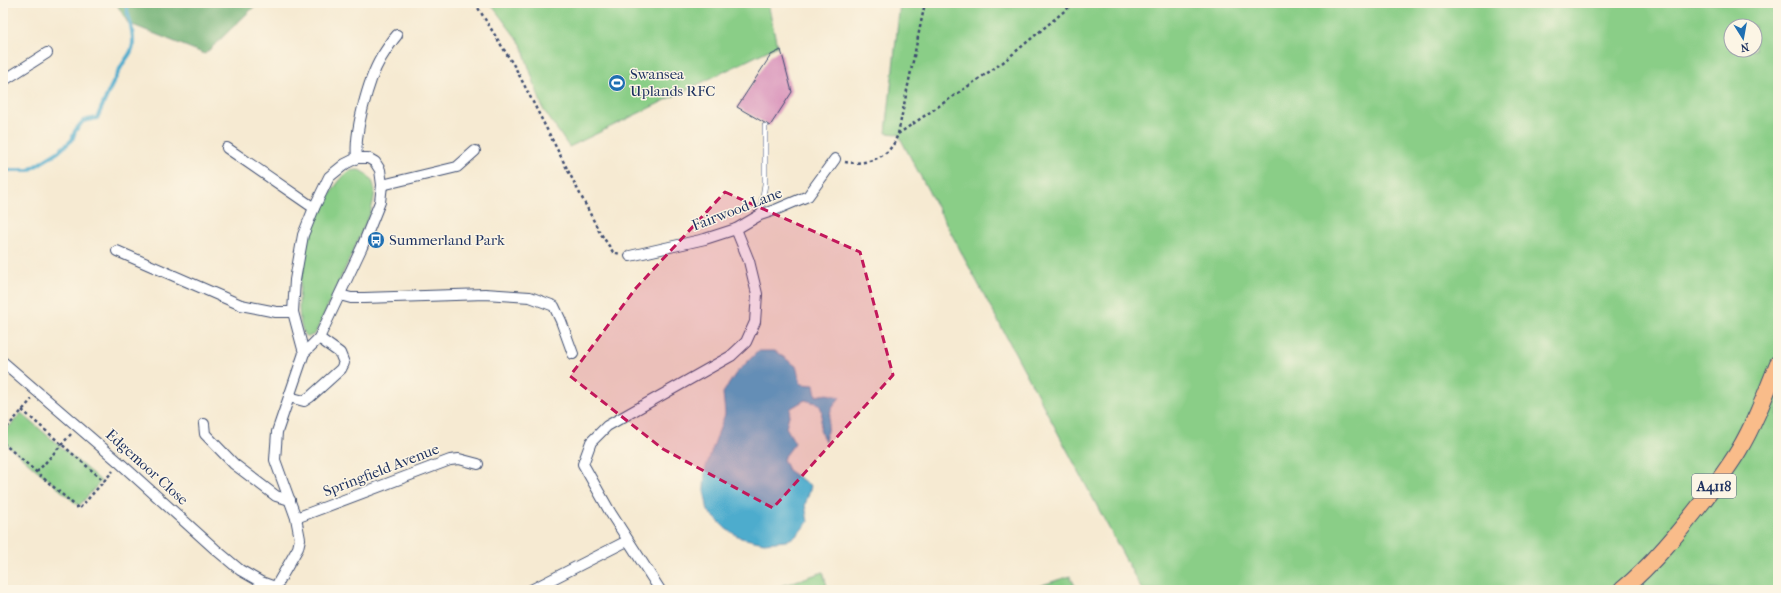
<svg xmlns="http://www.w3.org/2000/svg" width="1781" height="593" viewBox="0 0 1781 593" font-family="'IM FELL French Canon',serif">
<rect width="100%" height="100%" fill="#fcf5e5"/>
<filter id="ink" filterUnits="userSpaceOnUse"><feTurbulence type="fractalNoise" baseFrequency=".025" numOctaves="2"/><feDisplacementMap in="SourceGraphic" scale="8" xChannelSelector="R" yChannelSelector="G"/><feConvolveMatrix kernelMatrix="1 2 1 2 8 2 1 2 1" color-interpolation-filters="sRGB"/></filter>
<filter id="wash" filterUnits="userSpaceOnUse"><feTurbulence type="fractalNoise" baseFrequency=".012" numOctaves="4" result="noise"/><feDisplacementMap in="SourceGraphic" scale="16" xChannelSelector="R" yChannelSelector="G"/><feGaussianBlur stdDeviation="0.9" result="paint"/><feColorMatrix in="noise" values="0 0 0 0 0 0 0 0 0 0 0 0 0 0 0 0 0 1.4 0 .05"/><feComposite in="paint" operator="in"/></filter>
<g filter="url(#wash)">
<rect width="100%" height="100%" fill="#f6ead2"/>
<!-- green -->
<g fill="#8ace87" stroke="#527e72" fill-rule="evenodd">
<polygon points="490,3 768,3 777,46 569,147 543,109 521,44"/>
<path d="M900 3H1778V590H1142L898 134 886 133ZM1731 26H1755V50H1731Z"/>
<path d="M359 170C380 179 375 196 370 214L315 334 308 337C289 326 305 241 313 224 319 212 339 176 350 171 353 170 357 170 359 170Z"/>
<polygon points="21,413 101,481 79,506 3,441 3,434"/>
<polygon points="823,572 828,590 769,590"/>
<polygon points="1070,576 1077,590 1027,590"/>
</g>
<!-- forest -->
<polygon fill="#6fb174" stroke="#457069" points="116,3 258,3 205,54 128,23"/>
<!-- water -->
<polygon fill="#4eaccd" stroke="#346e96" points="758,351 775,351 796,366 801,384 814,385 816,396 827,394 840,397 831,410 825,442 820,430 822,411 819,404 805,400 791,408 786,427 795,443 783,459 788,470 811,486 805,505 808,522 796,536 786,541 764,543 741,538 726,529 708,511 704,490 705,469 725,414 723,393 736,373"/>
<g fill="none" stroke-linecap="round" stroke-linejoin="round">
<!-- stream -->
<path stroke="#4eaccd" stroke-width="4" d="M3 172 6 170H29L58 152 72 140 75 131 83 121 97 118C104 101 112 84 121 67 125 59 133 53 133 43 134 28 127 17 126 3"/>
</g>
<g id="blocks">
<!-- building -->
<polygon fill="#d78cb8" points="781,50 792,92 770,126 737,107 771,55"/>
</g>
</g>
<g filter="url(#ink)">
<use href="#blocks" fill-opacity="0" stroke="#3c4b6f" stroke-width="1"/>
<g fill="none" stroke-linecap="round" stroke-linejoin="round">
<!-- lane casing -->
<g stroke="#3c4b6f" stroke-width="6">
<polyline id="lane" points="760,215 765,184 765,126"/>
</g>
<!-- street casing -->
<g stroke="#3c4b6f" stroke-width="12">
<g id="street">
<polyline points="3,81 47,53"/>
<polyline points="227,148 314,208"/>
<path d="M357 158C354 133 368 80 381 58 386 50 391 42 397 35"/>
<polyline points="382,185 457,167 475,151"/>
<polyline points="117,251 241,305 276,312 293,312"/>
<polyline points="630,256 705,239 736,229 760,215 775,210 808,196 835,159"/>
<polyline points="340,295 351,298 364,298 485,294 530,297 554,306 561,321 573,354"/>
<polyline points="3,362 120,463 215,549 240,570 261,582 275,587"/>
<polyline points="289,397 304,401 310,397 341,369 344,363 340,353 319,338"/>
<polyline points="204,424 205,434 234,464 276,496 290,500"/>
<polyline points="296,518 450,460 459,459 478,464"/>
<polyline points="274,590 298,548 300,539 296,518 275,460 277,432 304,353 319,338 362,247 380,202 382,185 380,170 375,162 368,158 357,158 345,164 329,177 314,208 303,235 295,280 293,312 304,353"/>
<polyline points="531,590 627,541"/>
<polyline points="660,590 610,512 583,464 591,442 607,426 731,356 746,342 755,322 757,294 749,261 736,229"/>
</g>
</g>
<!-- primary casing -->
<g stroke="#3c4b6f" stroke-width="18">
<path id="primary" d="M1622 590C1653 564 1679 532 1704 500 1716 484 1729 467 1739 450 1755 423 1766 393 1778 363"/>
</g>
<!-- path -->
<g stroke="#3c4b6f" stroke-width="2.5" stroke-dasharray="3 3" stroke-linecap="butt">
<polyline points="475,3 516,69 599,231 613,252 620,254"/>
<polyline points="898,134 1002,63 1074,3"/>
<path d="M845 162C861 165 883 160 892 146 895 143 896 138 898 134L925 3"/>
<polyline points="22,410 104,481"/>
<polyline points="3,432 32,399"/>
<polyline points="3,443 79,509 113,471"/>
<polyline points="37,472 71,434"/>
</g>
<!-- lane -->
<use href="#lane" stroke="#fff" stroke-width="5"/>
<!-- street -->
<use href="#street" stroke="#fff" stroke-width="10"/>
<!-- primary -->
<use href="#primary" stroke="#f9bc8a" stroke-width="16"/>
</g>
</g>
<!-- marked area -->
<path fill="#c2185b" fill-opacity="0.2" stroke="#c2185b" stroke-width="3" stroke-dasharray="8 5" stroke-linejoin="round" d="M725 192 860 252 893 375 773 508 663 449 570 376 636 288Z"/>
<!-- icons -->
<defs>
<g id="stadium-disc" transform="scale(0.9)"><circle r="9.5" fill="#1f6fb2" stroke="#fcf5e5"/><path d="M0-5a6.5 5 0 1 0 0 10a6.5 5 0 1 0 0-10ZM-3.5-1.8h7v3.6h-7Z" fill="#fff"/></g>
<g id="bus-disc" transform="scale(0.9)"><circle r="9.5" fill="#1f6fb2" stroke="#fcf5e5"/><path d="M-5-6H5V4H4V6H2V4H-2V6H-4V4H-5ZM-3.5-4V0h7V-4ZM-3.5 1.2v1.5H-2V1.2ZM2 1.2v1.5H3.5V1.2Z" fill="#fff"/></g>
</defs>
<g fill-rule="evenodd">
<use href="#stadium-disc" x="617" y="83"/>
<use href="#bus-disc" x="376" y="240"/>
</g>
<g text-anchor="middle" stroke-width="3" stroke-linejoin="round" paint-order="stroke">
<!-- shield labels -->
<rect fill="#fcf5e5" stroke="#5e6a86" stroke-width="1" x="1692" y="474" width="44" height="24" rx="3"/>
<g font-size="14" font-weight="bold" fill="#1b2f5e">
<text x="1714" y="491">A4118</text>
</g>
<!-- poi labels -->
<g font-size="15" fill="#1b2f5e" stroke="#fcf5e5" text-anchor="start">
<text x="630" y="79">Swansea<tspan x="630" dy="17">Uplands RFC</tspan></text>
<text x="389" y="245">Summerland Park</text>
</g>
<!-- street labels -->
<g font-size="15" fill="#1b2f5e" stroke="#fcf5e5">
<text transform="translate(737 209) rotate(-21)" y="5">Fairwood Lane</text>
<text transform="translate(147 467) rotate(42)" y="5">Edgemoor Close</text>
<text transform="translate(381 470) rotate(-21)" y="5">Springfield Avenue</text>
</g>
</g>
<!-- margin -->
<rect width="1781" height="593" fill="none" stroke="#fcf5e5" stroke-width="16"/>
<!-- north arrow -->
<g transform="translate(1743 38) rotate(169)"><circle r="19" fill="#fcf5e5" stroke="#a2a6af"/>
<path d="M0-3L7 15L0 10L-7 15Z" fill="#1f6fb2"/>
<text y="-6" font-size="11" font-weight="bold" text-anchor="middle" fill="#1b2f5e">N</text>
</g>
</svg>
